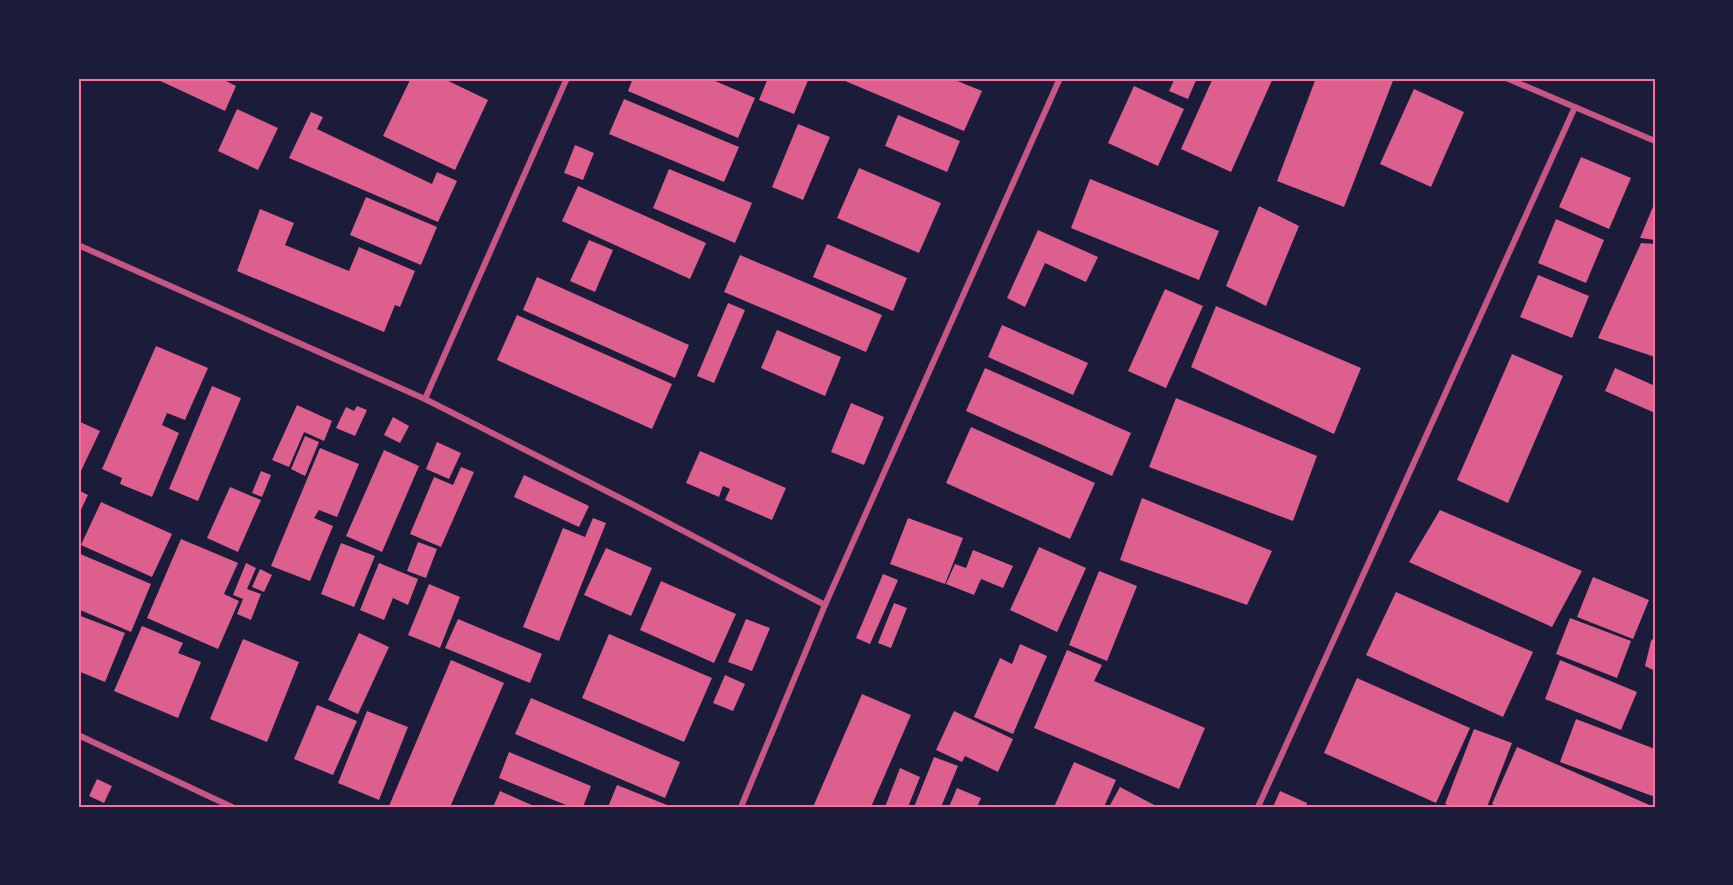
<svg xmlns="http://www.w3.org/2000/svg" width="1733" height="885" viewBox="0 0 1733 885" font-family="'PT Sans',sans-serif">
<rect width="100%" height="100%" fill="#1b1b3a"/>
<!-- building -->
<g fill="#dd5f8e">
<polygon points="154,78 220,78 236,86 225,111"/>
<polygon points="411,78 442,78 488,100 455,170 383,136"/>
<polygon points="633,78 708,78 755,98 738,138 628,91"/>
<polygon points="768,78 809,78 794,114 759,100"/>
<polygon points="838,78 950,78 982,91 964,131"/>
<polygon points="1175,78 1197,78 1188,99 1169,91"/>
<polygon points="1213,78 1273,78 1231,172 1181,149"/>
<polygon points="1316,78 1394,78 1344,207 1277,181"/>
<polygon points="1134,86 1184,109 1158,166 1108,143"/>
<polygon points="1414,89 1464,112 1431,187 1380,164"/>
<polygon points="624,99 739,147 724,182 609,134"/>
<polygon points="237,109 278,128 258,170 218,151"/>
<polygon points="311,112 323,117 317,129 432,184 437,172 457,181 438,222 289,158"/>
<polygon points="898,115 960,141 947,172 885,146"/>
<polygon points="798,124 830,137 803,200 772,187"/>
<polygon points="575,145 594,153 583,180 564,173"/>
<polygon points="1581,157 1631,178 1609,229 1559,207"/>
<polygon points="859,168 941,203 919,253 837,218"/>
<polygon points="669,169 752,203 735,243 653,208"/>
<polygon points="1090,179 1219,231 1199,280 1071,228"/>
<polygon points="578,186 706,243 690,279 562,221"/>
<polygon points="366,197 437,227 421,265 350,235"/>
<polygon points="1655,202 1655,240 1640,238"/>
<polygon points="1259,206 1299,226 1266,306 1226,286"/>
<polygon points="260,209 294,223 285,245 349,271 359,247 415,271 400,307 395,305 384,332 237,271"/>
<polygon points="1556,219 1604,240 1586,283 1538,263"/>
<polygon points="1038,230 1098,257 1086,282 1045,263 1025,307 1007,298"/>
<polygon points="589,240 613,250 595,292 570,281"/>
<polygon points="1641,243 1655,244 1655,357 1598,338"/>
<polygon points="827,244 907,278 893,311 813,277"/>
<polygon points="740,255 882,315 866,352 724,292"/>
<polygon points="1538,275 1589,296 1572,338 1520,317"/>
<polygon points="537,277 689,345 675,378 523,310"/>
<polygon points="1165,289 1203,306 1166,388 1128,371"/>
<polygon points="728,303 745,310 714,383 697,376"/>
<polygon points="1216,306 1361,368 1334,434 1191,367"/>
<polygon points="517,315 672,384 652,429 497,360"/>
<polygon points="1002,325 1088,363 1073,395 988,357"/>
<polygon points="777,330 841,357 825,396 761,368"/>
<polygon points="156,346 208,368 185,420 167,413 162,425 179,433 152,497 120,484 122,478 102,469"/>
<polygon points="1512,354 1563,376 1508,503 1457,480"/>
<polygon points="985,368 1131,433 1112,476 966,411"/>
<polygon points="1615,368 1655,386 1655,413 1605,391"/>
<polygon points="212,386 241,398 198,501 169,489"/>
<polygon points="1176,398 1317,456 1293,521 1149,467"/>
<polygon points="851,403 884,417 864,465 831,452"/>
<polygon points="297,405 332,421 324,441 304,432 289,467 272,460"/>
<polygon points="357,406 367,410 355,436 336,428 346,407 354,411"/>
<polygon points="393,417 409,426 400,443 384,435"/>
<polygon points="78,421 100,431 78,477"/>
<polygon points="971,427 1095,483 1070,539 946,483"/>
<polygon points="305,436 319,442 305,476 291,469"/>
<polygon points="437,442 461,453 449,479 426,469"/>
<polygon points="320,448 359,464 337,517 319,510 314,518 333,526 310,581 271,566"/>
<polygon points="384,450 419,466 382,552 346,536"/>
<polygon points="700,451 786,488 772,520 725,500 730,489 723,486 719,497 686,483"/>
<polygon points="461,467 474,472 441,547 410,534 434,477 453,485"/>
<polygon points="261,471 271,475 262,497 252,493"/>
<polygon points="524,475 589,506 579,527 514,497"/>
<polygon points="230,487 261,500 238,552 207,538"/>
<polygon points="78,490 88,495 78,516"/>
<polygon points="1142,498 1272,551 1247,605 1120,560"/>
<polygon points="101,502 172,534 152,577 81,545"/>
<polygon points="1440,510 1582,571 1552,627 1409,562"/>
<polygon points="593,518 606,523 559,641 523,627 563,528 585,537"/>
<polygon points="908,518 963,538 945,584 890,564"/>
<polygon points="181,539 238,563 224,594 239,601 218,649 147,618"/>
<polygon points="418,542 437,549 426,578 407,571"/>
<polygon points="341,543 375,556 354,607 321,594"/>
<polygon points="1039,547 1086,568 1057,632 1010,610"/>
<polygon points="606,548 652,568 631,616 584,595"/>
<polygon points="973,550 1013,566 1003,588 981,579 974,595 946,584 955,564 966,568"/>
<polygon points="78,553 151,584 131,632 78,609"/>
<polygon points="246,563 256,568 247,589 261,594 251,620 237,614 243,599 233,595"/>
<polygon points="379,563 418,579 408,605 393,598 384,620 360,610"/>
<polygon points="260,569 272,575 264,592 252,587"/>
<polygon points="1099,571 1137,586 1107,661 1069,645"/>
<polygon points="883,574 898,580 870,644 856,638"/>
<polygon points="1593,577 1649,600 1633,639 1577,617"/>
<polygon points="661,581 736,614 714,663 640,630"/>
<polygon points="429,584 460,597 440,648 408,635"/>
<polygon points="1396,592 1533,652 1503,717 1366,655"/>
<polygon points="894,603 907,608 891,648 878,643"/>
<polygon points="78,615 125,633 105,682 78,671"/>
<polygon points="1570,618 1631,641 1617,678 1556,654"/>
<polygon points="458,619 542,654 530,683 445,648"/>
<polygon points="746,619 770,628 752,671 728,662"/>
<polygon points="142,626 183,643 178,653 201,662 178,718 114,691"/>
<polygon points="359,633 389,647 358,714 328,700"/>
<polygon points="609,634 712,678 684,742 582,698"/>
<polygon points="1655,636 1655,671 1645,666 1651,641"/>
<polygon points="243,639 299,662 267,742 210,719"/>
<polygon points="1020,644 1047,656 1013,734 974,717 1000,658 1012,664"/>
<polygon points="1067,650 1102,665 1094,681 1205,728 1179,789 1034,728"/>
<polygon points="451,660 504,683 450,807 391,807 389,806"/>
<polygon points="1560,660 1637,692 1621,730 1545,699"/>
<polygon points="725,675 745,684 733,711 713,703"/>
<polygon points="1357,678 1470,728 1436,803 1324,753"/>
<polygon points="862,694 911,715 871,807 813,807"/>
<polygon points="531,698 680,762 665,798 515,734"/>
<polygon points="317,705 357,721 333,775 294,759"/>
<polygon points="367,711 408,727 379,800 338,783"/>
<polygon points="954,711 1013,739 998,772 965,756 962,762 936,750"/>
<polygon points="1576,719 1655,749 1655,797 1560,762"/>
<polygon points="1474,729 1512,743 1487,807 1454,807 1445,804"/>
<polygon points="1517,747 1654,807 1498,807 1492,804"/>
<polygon points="509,752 591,786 583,807 571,807 499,778"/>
<polygon points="934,757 958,766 941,807 914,807"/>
<polygon points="1074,762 1116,780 1104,807 1054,807"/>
<polygon points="900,768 920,777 908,807 885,807"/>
<polygon points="97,779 112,786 104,803 89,796"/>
<polygon points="617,785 672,807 608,807"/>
<polygon points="1120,787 1158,807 1109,807"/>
<polygon points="957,788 981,798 977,807 949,807"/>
<polygon points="500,791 536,807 493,807"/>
<polygon points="1280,791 1307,803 1306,807 1273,807"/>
</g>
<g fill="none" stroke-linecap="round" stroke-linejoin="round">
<!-- minor -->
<g stroke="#c65784" stroke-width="6">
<polyline points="1506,78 1655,141"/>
<polyline points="78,245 425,399 630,503 825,605"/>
<polyline points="425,399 567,78"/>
<polyline points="78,735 232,807"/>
<polyline points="741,807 825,605 1060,78"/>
<polyline points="1258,807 1575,107"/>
</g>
</g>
<!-- border -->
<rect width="1733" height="885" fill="none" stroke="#1b1b3a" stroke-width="159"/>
<rect x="80" y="80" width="1574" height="726" fill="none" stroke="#ff6b9d" stroke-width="2"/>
</svg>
